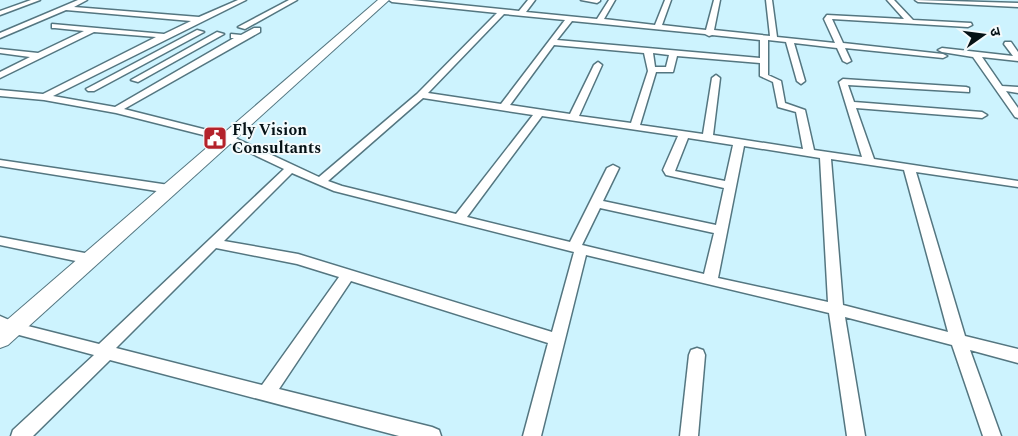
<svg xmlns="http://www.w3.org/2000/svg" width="1018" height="436" viewBox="0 0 1018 436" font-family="Spectral,'Noto Sans Devanagari',serif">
<rect width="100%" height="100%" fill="#cdf3fe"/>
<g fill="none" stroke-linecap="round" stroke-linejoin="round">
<!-- street casing -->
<g stroke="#547680" stroke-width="3">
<g id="street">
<polygon points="31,0 40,0 0,15 0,11"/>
<path d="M78 0H87L74 7 199 17 238 0H246L53 96 115 107 234 38H231V34L241 35 254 28H260V32L124 109 231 136 319 177 417 94 497 13 392 2 389 0H412L519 11 528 0H535L526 12 597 19 609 0H615L604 19 655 25 665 0H671L662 25 706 30 714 0H720L714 30 770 36 766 0H772L777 37 835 43 824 19 827 15 904 19 887 0H894L913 20 971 23 972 25 968 27 832 19 843 43 943 54 947 56 943 58 845 48 851 61 847 63 843 61 837 48 794 43 805 81 801 84 797 81 786 42 768 40V75L781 81 785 103 805 110 814 150 862 157 839 82 843 79 966 87 969 88V92L848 85 854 102 982 112 987 115 982 118 856 108 874 159 1018 181V187L916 172 965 336 1018 349V363L970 350 1001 436H983L952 345 845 317 865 436H847L829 313 586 255 541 436H523L548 343 351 281 279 389 432 427 439 430 441 436H399L110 360 33 436H11L13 430 94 355 8 332 0 329V316L16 323 99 344 284 169 223 140 116 113 44 100 0 96V90L43 94 156 37 94 32 0 78V72L30 57 0 53V49L38 53 84 31 55 28H52V24L164 34 191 21 66 10 0 38V33ZM504 14 565 20 501 104 428 93ZM572 21 705 34 709 36 712 35 760 40V58L557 40ZM554 45 644 53 648 71 631 123 579 116 602 65 598 62 594 65 570 114 510 105ZM653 53 669 55 666 67H655ZM677 56 760 63V76L773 82 778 107 796 112 803 149 713 135 720 78 716 75 712 78 703 134 640 125 656 72H673ZM423 98 533 115 456 214 342 186 328 181ZM542 116 678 136 663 170 666 175 724 188 716 225 603 201 619 168 613 165 607 168 570 242 467 217ZM688 138 733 145 725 181 675 171ZM744 146 820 158 828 302 718 278ZM831 159 904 170 948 332 843 305ZM292 173 334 191 574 252 552 332 298 254 224 241ZM600 208 714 233 704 274 582 245ZM216 248 297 264 339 277 262 385 116 348Z"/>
<polygon points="289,0 297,0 245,29 238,27"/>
<polygon points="581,0 600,0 600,1 597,3"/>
<polygon points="915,0 1018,3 1018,7 918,2"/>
<polygon points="197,30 204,32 94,91 88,91 86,89"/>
<polygon points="217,32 224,34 138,82 131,80"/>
<polygon points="1005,42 1011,42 1018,52 1018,61 982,57 1002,86 1018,87 1018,93 1006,91 1018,108 1018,118 1015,117 973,57 942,52 938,50 942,48 1013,56 1004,44"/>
<polygon points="0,160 169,185 175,189 169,193 0,166"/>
<polygon points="0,237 90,254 95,256 97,259 95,262 90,264 0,245"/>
<polygon points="697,348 703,350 705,355 698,436 680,436 689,355 691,350"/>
</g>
</g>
<!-- secondary casing -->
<g stroke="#547680" stroke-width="2">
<polygon id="secondary" points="378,0 389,0 8,345 0,348 0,326"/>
</g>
<!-- street -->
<use href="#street" fill="#fff" fill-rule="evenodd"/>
<!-- secondary -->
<use href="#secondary" fill="#fff" fill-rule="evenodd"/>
</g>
<!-- icons -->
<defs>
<g id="civic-square" transform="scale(1.25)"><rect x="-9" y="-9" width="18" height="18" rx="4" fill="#b4222b" stroke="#f3fafc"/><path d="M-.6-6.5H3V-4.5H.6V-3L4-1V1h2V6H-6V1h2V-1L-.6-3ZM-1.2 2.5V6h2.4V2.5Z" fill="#fff"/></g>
</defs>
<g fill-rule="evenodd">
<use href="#civic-square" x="215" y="138"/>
</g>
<g text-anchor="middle" stroke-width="4" stroke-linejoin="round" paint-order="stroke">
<!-- poi labels -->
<g font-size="16" font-weight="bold" fill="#051115" stroke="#f3fafc" text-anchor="start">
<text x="232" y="135">Fly Vision<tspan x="232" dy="18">Consultants</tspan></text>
</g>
</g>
<!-- north arrow -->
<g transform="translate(983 35) rotate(76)" stroke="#f3fafc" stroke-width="4" paint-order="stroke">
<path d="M0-4L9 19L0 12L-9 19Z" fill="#051115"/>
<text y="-8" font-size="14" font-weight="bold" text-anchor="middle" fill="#051115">उ</text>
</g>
</svg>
